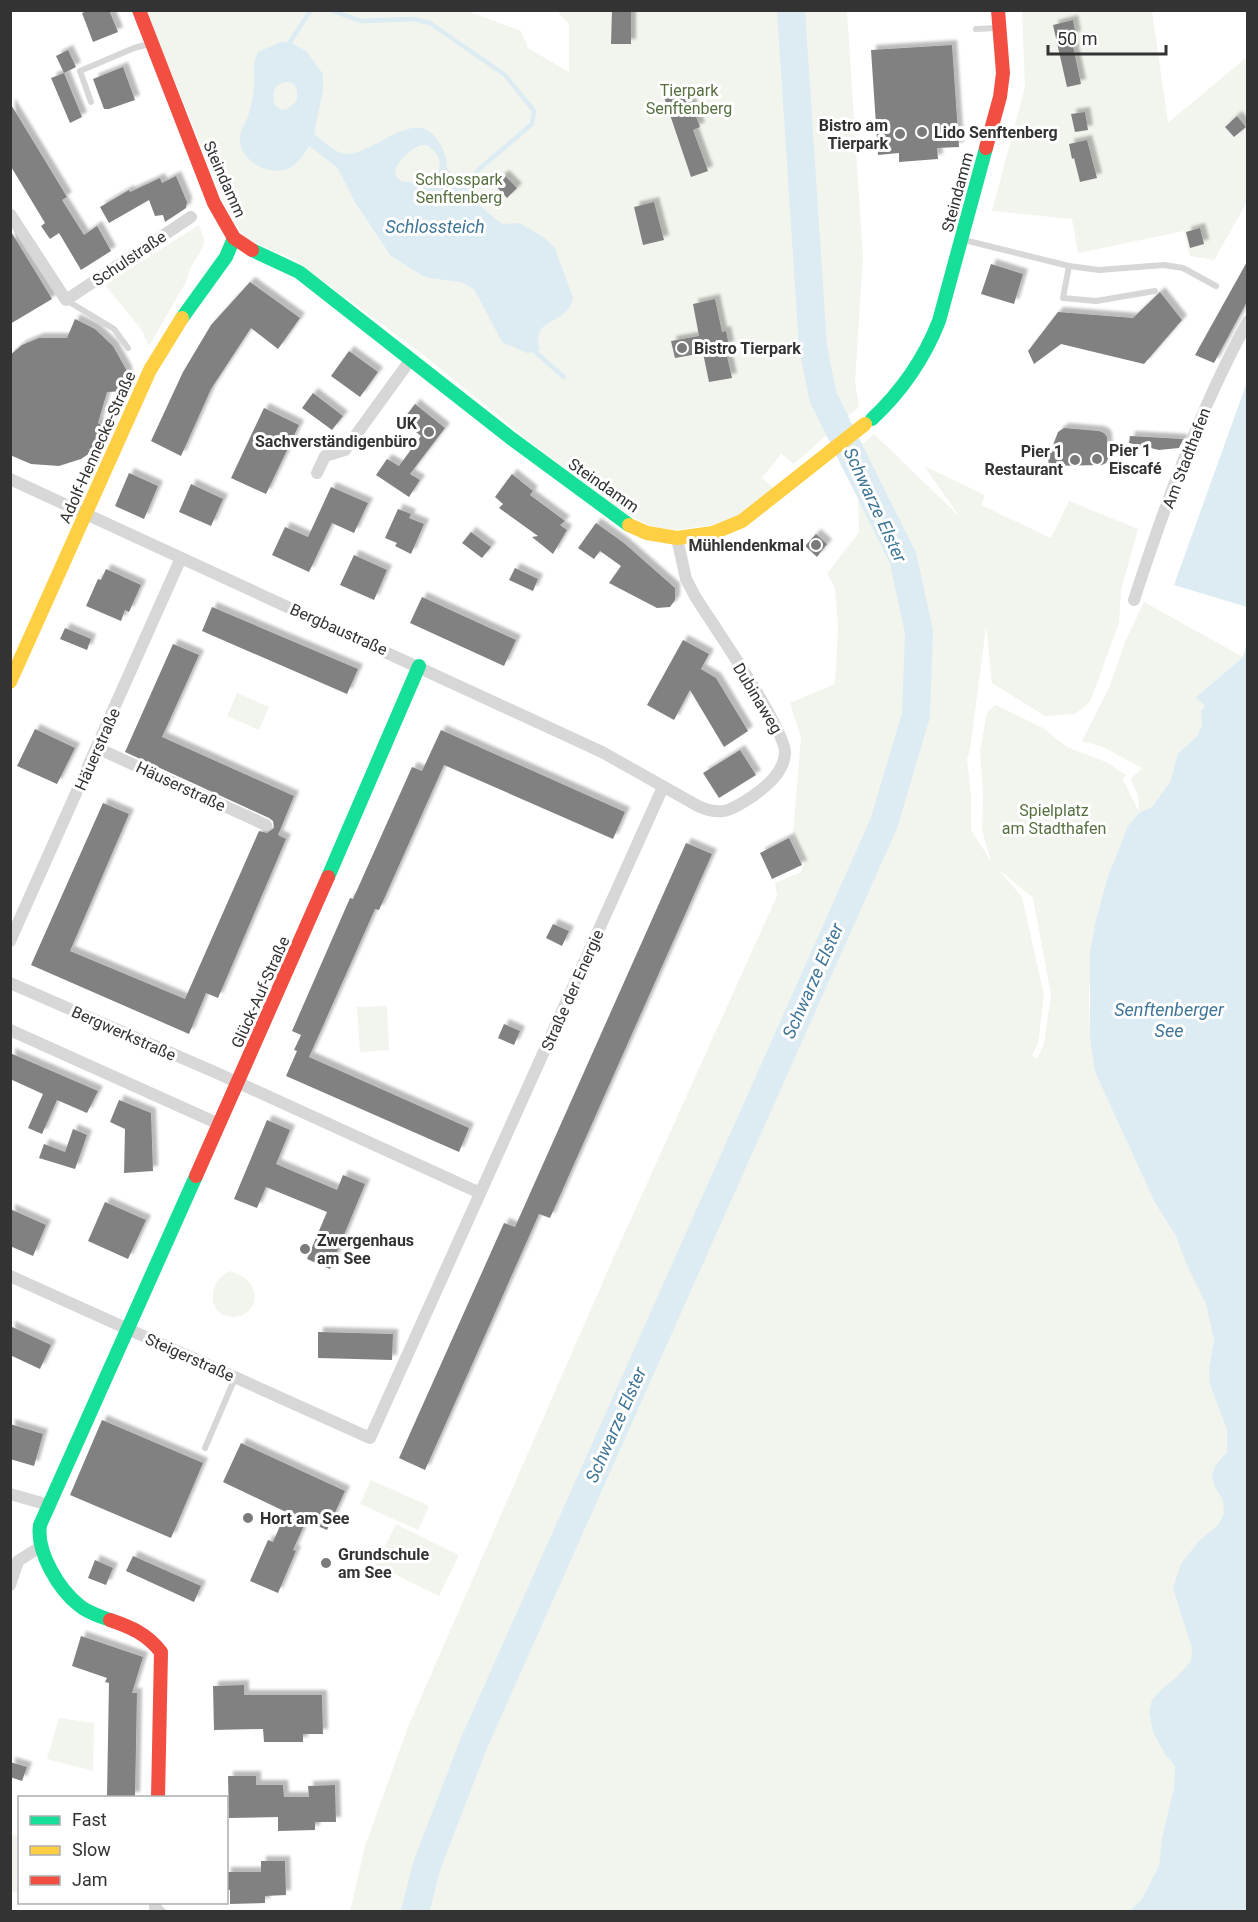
<svg xmlns="http://www.w3.org/2000/svg" width="1258" height="1922" viewBox="0 0 1258 1922" font-family="Roboto,sans-serif">
<defs>
<filter id="shadow"><feDropShadow dx="5" dy="-5" stdDeviation="1.5" flood-color="#0004"/></filter>
</defs>
<rect width="100%" height="100%" fill="#fff"/>
<!-- green -->
<g fill="#f1f5ed" fill-rule="evenodd">
<polygon points="146,11 467,11 521,31 528,48 569,72 569,24 559,14 559,11 847,11 863,258 855,382 859,407 794,464 781,454 762,478 775,489 743,513 719,524 676,530 652,527 623,512 538,448 421,353 293,259 246,239 234,222 224,202"/>
<polygon points="1022,11 1152,11 1168,123 1247,57 1247,202 1214,260 1190,256 1184,231 1078,253 1072,219 992,211 1025,87"/>
<polygon points="199,225 204,240 203,247 190,269 186,282 149,346 141,329 105,285"/>
<path d="M874 434 960 517 924 466 985 495 981 505 1051 538 1069 501 1138 529 1121 590 1119 623 1090 702 1075 714 1045 716 992 683 986 627 970 750 967 759 971 794V830L991 861 982 830 983 794 980 751 987 712 996 705 1043 728 1067 747 1106 762 1126 775 1122 780 1125 784 1139 812 1138 796 1131 779 1142 768 1103 747 1082 741 1109 688 1125 642 1144 602 1243 657 1197 696 1205 706 1201 711 1202 725 1198 735 1178 754 1170 782 1152 807 1139 813 1128 826 1107 879 1096 920 1089 992 1090 1039 1095 1072 1155 1203 1176 1236 1222 1239 1210 1386 1215 1397 1247 1429V1562L1183 1619 1189 1637 1198 1641 1181 1747 1201 1912H350L365 1846 408 1727 616 1252 777 896 775 883 801 872 805 860 793 834 801 737 790 703 835 684 838 628 835 587 827 574 859 532 858 496 840 464ZM997 868 1033 898 1051 995 1044 1044 1037 1059 1032 1055 1038 1044 1044 995 1022 897Z"/>
<polygon points="237,693 269,707 259,730 227,716"/>
<polygon points="387,1006 389,1050 360,1052 357,1007"/>
<path d="M230 1271C241 1275 251 1280 254 1292 261 1322 208 1328 213 1292 215 1281 221 1276 230 1271Z"/>
<polygon points="371,1480 429,1506 418,1530 360,1504"/>
<polygon points="396,1524 459,1555 439,1596 376,1565"/>
<polygon points="59,1718 94,1723 93,1771 47,1759"/>
<polygon points="10,1834 19,1837 19,1894 11,1891"/>
</g>
<!-- water -->
<g fill="#ddebf3" fill-rule="evenodd">
<path d="M281 42H290L306 51 323 74V90L314 134C322 140 332 150 341 153 363 160 396 125 420 128 434 130 443 146 446 159 447 164 446 168 450 172 455 178 464 178 471 181L473 195 479 205 499 222 504 224 516 223 523 225 546 239 555 248 573 298C572 302 571 305 569 308 558 324 531 321 540 349L535 352 527 353 502 342 474 289 461 282 430 278 421 275 391 256 355 202 337 167 309 146C303 155 298 165 287 169 268 176 238 160 240 138 240 130 246 123 248 116 251 106 254 95 254 84 255 68 251 70 258 52ZM285 82 293 83C298 90 298 94 296 102L287 109 281 110 275 105C272 93 273 85 285 82ZM420 145H427C435 150 442 159 439 169 428 180 416 184 401 181L395 175C395 161 409 151 420 145Z"/>
<polygon points="1247,382 1248,607 1247,607 1174,585"/>
<polygon points="1247,643 1247,1911 1130,1911 1142,1899 1159,1866 1162,1838 1174,1788 1175,1766 1165,1754 1153,1732 1149,1712 1152,1700 1161,1690 1178,1676 1191,1661 1192,1648 1173,1588 1181,1564 1199,1541 1219,1524 1224,1513 1223,1500 1215,1487 1212,1476 1215,1466 1227,1452 1227,1429 1210,1385 1209,1370 1214,1340 1206,1304 1187,1265 1176,1236 1155,1203 1095,1072 1090,1039 1090,952 1096,920 1107,879 1128,826 1139,813 1152,807 1170,782 1178,754 1198,735 1202,725 1201,711 1205,706 1196,697 1243,657"/>
</g>
<g fill="none" stroke-linecap="round" stroke-linejoin="round">
<!-- stream -->
<g stroke="#ddebf3" stroke-width="4.5">
<polyline points="330,10 361,21 414,19 430,23 505,75 534,111 532,124 478,170 471,181"/>
<polyline points="290,42 311,10"/>
<polyline points="535,352 564,377"/>
</g>
<!-- river -->
<polyline stroke="#ddebf3" stroke-width="28" points="415,1912 427,1865 474,1743 884,823 916,715 919,632 903,558 823,397 813,347 791,10"/>
</g>
<!-- building -->
<g fill="#818181" filter="url(#shadow)">
<polygon points="89,10 109,10 118,32 93,42 82,13"/>
<polygon points="612,10 631,10 631,44 611,44"/>
<polygon points="1073,20 1076,36 1071,37 1081,84 1067,87 1053,25"/>
<polygon points="952,45 959,147 937,148 938,159 899,162 899,153 878,155 871,50"/>
<polygon points="68,50 76,67 64,73 56,56"/>
<polygon points="123,67 135,100 109,109 104,109 93,79"/>
<polygon points="64,73 82,117 70,123 51,78"/>
<polygon points="686,90 700,127 693,130 708,171 691,177 664,97"/>
<polygon points="10,103 67,197 62,200 84,235 97,226 111,251 81,270 59,233 50,239 41,226 45,223 10,165"/>
<polygon points="1085,112 1088,130 1075,132 1071,114"/>
<polygon points="1237,116 1246,127 1234,137 1225,127"/>
<polygon points="1087,140 1097,178 1080,182 1074,158 1072,159 1069,144"/>
<polygon points="504,175 517,188 507,198 494,184"/>
<polygon points="176,176 187,202 186,208 165,222 163,215 155,216 149,200 109,223 100,207 129,190 130,192 160,178 162,183"/>
<polygon points="654,202 664,240 643,245 634,207"/>
<polygon points="1200,228 1204,244 1190,248 1186,232"/>
<polygon points="10,230 52,299 10,324"/>
<polygon points="1248,260 1248,300 1214,363 1195,355"/>
<polygon points="991,264 1023,274 1014,304 981,294"/>
<polygon points="250,282 300,318 278,349 251,328 211,389 181,456 151,441 183,372 211,325"/>
<polygon points="1160,292 1182,320 1144,364 1061,344 1034,364 1028,351 1058,312 1133,318"/>
<polygon points="715,299 722,332 726,331 729,346 725,347 732,378 709,382 703,353 675,358 671,341 699,336 693,304"/>
<polygon points="75,319 95,329 113,346 127,371 129,389 128,391 107,392 98,423 110,431 90,453 81,459 59,466 31,464 10,455 10,355 22,345 39,338 67,338"/>
<polygon points="349,351 378,372 360,397 331,376"/>
<polygon points="313,393 343,416 332,430 302,408"/>
<polygon points="415,404 445,428 410,474 420,480 409,497 376,475 387,459 399,466 421,436 402,421"/>
<polygon points="264,408 299,425 266,494 231,478"/>
<polygon points="1064,428 1099,431 1104,433 1107,437 1108,459 1106,463 1102,465 1049,466 1048,458 1058,432"/>
<polygon points="1130,436 1183,439 1179,448 1159,450 1129,443"/>
<polygon points="129,473 158,486 144,519 115,506"/>
<polygon points="512,474 533,491 530,495 565,521 560,525 567,530 553,554 532,537 538,536 499,508 503,504 495,497"/>
<polygon points="191,484 223,499 211,526 179,512"/>
<polygon points="331,487 368,503 354,533 332,523 309,572 272,555 285,527 308,537"/>
<polygon points="398,509 411,514 409,518 424,524 411,554 395,546 397,543 385,538"/>
<polygon points="596,523 624,543 675,588 675,600 670,607 657,608 609,583 621,566 600,551 594,559 578,548"/>
<polygon points="471,532 491,547 482,558 462,543"/>
<polygon points="816,534 827,544 817,557 805,546"/>
<polygon points="354,555 387,570 374,600 340,585"/>
<polygon points="515,568 538,579 533,591 509,580"/>
<polygon points="106,569 141,585 129,612 125,610 121,621 86,606 98,579 101,580"/>
<polygon points="422,597 516,640 504,666 410,623"/>
<polygon points="212,607 358,669 347,694 202,631"/>
<polygon points="65,628 91,639 87,650 60,639"/>
<polygon points="683,640 709,654 701,669 716,678 748,731 724,747 690,690 674,720 647,705"/>
<polygon points="173,644 199,655 162,737 294,796 278,835 286,839 218,998 206,993 189,1034 31,965 103,803 129,814 70,951 185,999 259,831 267,833 274,828 273,821 269,818 125,752"/>
<polygon points="35,729 75,748 57,784 17,766"/>
<polygon points="441,730 625,812 613,839 444,765 379,910 375,909 309,1057 469,1128 459,1152 286,1076 297,1051 294,1050 301,1035 292,1031 350,898 353,899 412,767 422,771"/>
<polygon points="740,750 756,775 719,798 703,773"/>
<polygon points="789,838 802,865 772,879 760,853"/>
<polygon points="686,843 712,854 550,1218 539,1214 425,1470 399,1458 504,1223 515,1227"/>
<polygon points="553,924 569,931 562,946 546,938"/>
<polygon points="504,1024 520,1031 514,1045 498,1038"/>
<polygon points="10,1053 98,1091 87,1113 57,1100 42,1134 28,1128 43,1094 10,1079"/>
<polygon points="119,1100 151,1113 153,1171 124,1173 125,1129 110,1122"/>
<polygon points="267,1120 290,1130 276,1164 337,1190 343,1175 365,1184 330,1269 307,1259 327,1212 266,1187 257,1208 234,1199"/>
<polygon points="73,1129 87,1135 75,1169 39,1158 44,1144 65,1152"/>
<polygon points="105,1202 146,1220 128,1259 88,1241"/>
<polygon points="10,1209 46,1225 33,1256 10,1246"/>
<polygon points="10,1326 51,1345 40,1369 10,1355"/>
<polygon points="318,1332 393,1334 392,1360 318,1358"/>
<polygon points="102,1420 203,1463 171,1538 70,1495"/>
<polygon points="10,1424 43,1434 34,1466 10,1459"/>
<polygon points="241,1443 345,1491 327,1530 306,1521 293,1550 296,1551 278,1593 250,1581 268,1540 273,1542 286,1512 223,1482"/>
<polygon points="133,1556 201,1586 194,1602 126,1571"/>
<polygon points="95,1560 113,1568 106,1585 88,1578"/>
<polygon points="81,1636 143,1657 132,1693 137,1693 135,1797 107,1796 109,1683 105,1682 107,1678 72,1666"/>
<polygon points="244,1685 244,1695 322,1695 323,1734 303,1734 303,1742 264,1742 263,1729 214,1730 213,1686"/>
<polygon points="10,1762 27,1767 22,1781 10,1777"/>
<polygon points="228,1776 256,1776 256,1785 283,1785 284,1797 309,1797 308,1786 335,1785 336,1822 315,1822 315,1830 278,1831 278,1817 229,1818"/>
<polygon points="261,1861 285,1861 286,1895 265,1896 265,1903 230,1904 230,1890 226,1890 226,1872 261,1872"/>
</g>
<g fill="none" stroke-linecap="round" stroke-linejoin="round">
<!-- lane -->
<g stroke="#d7d7d7" stroke-width="6">
<polyline points="976,29 996,28"/>
<polyline points="91,102 80,71 134,48 149,44"/>
<polyline points="964,240 1069,266 1099,270 1164,265 1183,268 1216,286"/>
<polyline points="1069,266 1063,298 1096,301 1155,291"/>
<polyline points="66,300 114,329 128,348"/>
<polyline points="205,1448 235,1378"/>
</g>
<!-- street -->
<g stroke="#d7d7d7" stroke-width="12">
<polyline points="10,214 66,300 191,217"/>
<polyline points="317,473 325,456 345,450 411,359"/>
<path d="M10 479 602 752 698 806C722 817 732 810 753 796 767 786 784 772 785 753 786 730 712 623 696 598L686 579 677 538"/>
<path d="M1134 600C1165 504 1200 409 1248 321"/>
<polyline points="97,748 266,825"/>
<polyline points="10,941 181,558"/>
<polyline points="10,983 219,1074 480,1193"/>
<polyline points="10,1030 219,1124"/>
<polyline points="10,1276 370,1438 663,787"/>
<polyline points="10,1494 49,1505"/>
<polyline points="10,1585 18,1561 40,1547"/>
<polyline points="155,1902 155,1908 160,1912"/>
</g>
<!-- fast -->
<g stroke="#16e098" stroke-width="14">
<polyline points="252,250 299,272 512,439 629,525"/>
<polyline points="182,318 226,257 234,238"/>
<path d="M872 419C902 391 924 359 939 321L986 148"/>
<polyline points="328,877 419,666"/>
<path d="M110 1620C100 1616 88 1613 80 1606 59 1590 36 1552 40 1525L196 1176"/>
</g>
<!-- slow -->
<g stroke="#ffcf43" stroke-width="14">
<polyline points="629,525 647,533 677,538 713,533 742,521 865,424"/>
<polyline points="10,682 150,370 182,318"/>
</g>
<!-- jam -->
<g stroke="#f24e42" stroke-width="14">
<polyline points="139,10 214,203 234,238 252,250"/>
<polyline points="986,148 1000,97 1003,73 998,10"/>
<polyline points="196,1176 328,877"/>
<path d="M110 1620C131 1627 147 1634 161 1652L158 1798"/>
</g>
</g>
<!-- markers -->
<g fill="#7a7a7a" stroke="#fff" stroke-width="2">
<circle cx="922" cy="132" r="6"/>
<circle cx="900" cy="134" r="6"/>
<circle cx="682" cy="348" r="6"/>
<circle cx="429" cy="432" r="6"/>
<circle cx="1097" cy="459" r="6"/>
<circle cx="1075" cy="460" r="6"/>
<circle cx="816" cy="545" r="6"/>
<circle cx="305" cy="1249" r="6"/>
<circle cx="248" cy="1518" r="6"/>
<circle cx="326" cy="1563" r="6"/>
</g>
<g text-anchor="middle" stroke-width="6" stroke-linejoin="round" paint-order="stroke">
<!-- park labels -->
<g font-size="16" fill="#56703f" stroke="#fff">
<text x="689" y="96">Tierpark<tspan x="689" dy="18">Senftenberg</tspan></text>
<text x="459" y="185">Schlosspark<tspan x="459" dy="18">Senftenberg</tspan></text>
<text x="1054" y="816">Spielplatz<tspan x="1054" dy="18">am Stadthafen</tspan></text>
</g>
<!-- poi labels -->
<g font-size="16" font-weight="bold" fill="#333" stroke="#fff" text-anchor="start">
<text x="888" y="131" text-anchor="end">Bistro am<tspan x="888" dy="18">Tierpark</tspan></text>
<text x="934" y="138">Lido Senftenberg</text>
<text x="694" y="354">Bistro Tierpark</text>
<text x="417" y="429" text-anchor="end">UK<tspan x="417" dy="18">Sachverständigenbüro</tspan></text>
<text x="1109" y="456">Pier 1<tspan x="1109" dy="18">Eiscafé</tspan></text>
<text x="1063" y="457" text-anchor="end">Pier 1<tspan x="1063" dy="18">Restaurant</tspan></text>
<text x="804" y="551" text-anchor="end">Mühlendenkmal</text>
<text x="317" y="1246">Zwergenhaus<tspan x="317" dy="18">am See</tspan></text>
<text x="260" y="1524">Hort am See</text>
<text x="338" y="1560">Grundschule<tspan x="338" dy="18">am See</tspan></text>
</g>
<!-- street labels -->
<g font-size="16" fill="#333" stroke="#fff">
<text transform="translate(225 179) rotate(66)" y="6">Steindamm</text>
<text transform="translate(957 192) rotate(-75)" y="6">Steindamm</text>
<text transform="translate(129 258) rotate(-34)" y="6">Schulstraße</text>
<text transform="translate(97 447) rotate(-66)" y="6">Adolf-Hennecke-Straße</text>
<text transform="translate(1186 458) rotate(-69)" y="6">Am Stadthafen</text>
<text transform="translate(604 485) rotate(35)" y="6">Steindamm</text>
<text transform="translate(339 629) rotate(24)" y="6">Bergbaustraße</text>
<text transform="translate(758 698) rotate(59)" y="6">Dubinaweg</text>
<text transform="translate(97 749) rotate(-66)" y="6">Häuerstraße</text>
<text transform="translate(181 786) rotate(25)" y="6">Häuserstraße</text>
<text transform="translate(572 990) rotate(-66)" y="6">Straße der Energie</text>
<text transform="translate(260 992) rotate(-66)" y="6">Glück-Auf-Straße</text>
<text transform="translate(124 1033) rotate(24)" y="6">Bergwerkstraße</text>
<text transform="translate(190 1357) rotate(24)" y="6">Steigerstraße</text>
</g>
<!-- water labels -->
<g font-size="18" font-style="italic" fill="#3f7597" stroke="#fff">
<text x="435" y="233">Schlossteich</text>
<text transform="translate(875 505) rotate(65)" y="6">Schwarze Elster</text>
<text transform="translate(813 981) rotate(-66)" y="6">Schwarze Elster</text>
<text x="1169" y="1016">Senftenberger<tspan x="1169" dy="21">See</tspan></text>
<text transform="translate(616 1425) rotate(-66)" y="6">Schwarze Elster</text>
</g>
</g>
<!-- border -->
<rect width="1258" height="1922" fill="none" stroke="#333333" stroke-width="24"/>
<!-- legend -->
<rect x="18" y="1796" width="210" height="108" fill="#ffffff" stroke="#adadad" stroke-width="1.5"/>
<rect x="30" y="1816" width="30" height="9" fill="#16e098" stroke="#adadad" stroke-width="1.5"/>
<text x="72" y="1826" font-size="18" fill="#333333">Fast</text>
<rect x="30" y="1846" width="30" height="9" fill="#ffcf43" stroke="#adadad" stroke-width="1.5"/>
<text x="72" y="1856" font-size="18" fill="#333333">Slow</text>
<rect x="30" y="1876" width="30" height="9" fill="#f24e42" stroke="#adadad" stroke-width="1.5"/>
<text x="72" y="1886" font-size="18" fill="#333333">Jam</text>
<!-- scale -->
<path d="M1048 45v9h118v-9" fill="none" stroke="#333333" stroke-width="3"/>
<text x="1057" y="45" font-size="18" fill="#333333" stroke="#ffffff" stroke-width="4.5" paint-order="stroke">50 m</text>
</svg>
